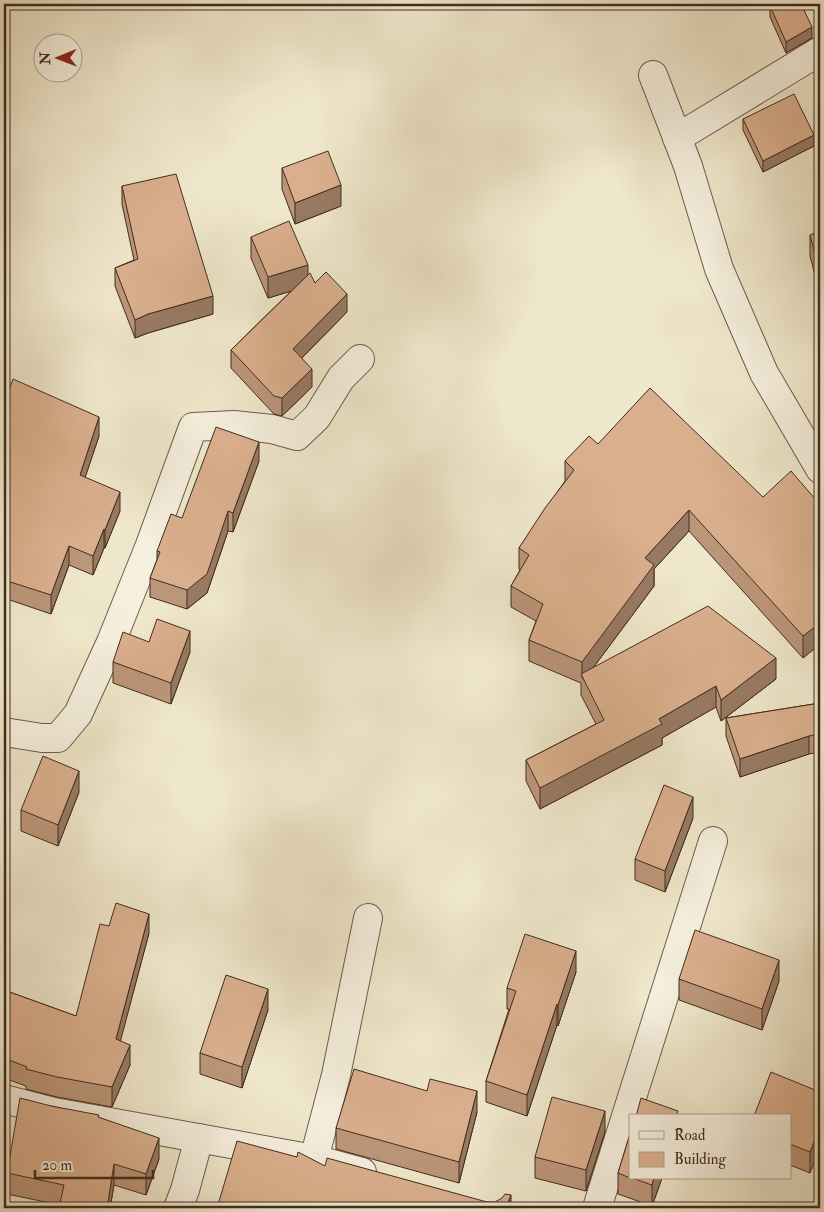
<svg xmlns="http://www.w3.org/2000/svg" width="824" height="1212" viewBox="0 0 824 1212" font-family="'IM FELL Double Pica',serif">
<rect width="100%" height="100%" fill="#efe7cb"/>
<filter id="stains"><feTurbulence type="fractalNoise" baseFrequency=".004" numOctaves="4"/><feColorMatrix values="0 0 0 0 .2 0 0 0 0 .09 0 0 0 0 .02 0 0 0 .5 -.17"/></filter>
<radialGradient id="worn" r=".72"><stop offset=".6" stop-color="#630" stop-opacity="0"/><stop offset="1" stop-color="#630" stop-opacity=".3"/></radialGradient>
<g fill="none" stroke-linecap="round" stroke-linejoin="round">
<!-- minor casing -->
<g stroke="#6d5b4b" stroke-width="30">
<g id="minor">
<polyline points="653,75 688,166 719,269 764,373 820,469"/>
<polyline points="677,138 820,51"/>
<polyline points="4,732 42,738 58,738 78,714 111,642 150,545 193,427 234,425 272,429 297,436 317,417 341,378 360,359"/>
<polyline points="4,1099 54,1112 314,1159 362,1172"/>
<polyline points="314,1159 336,1075 368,918"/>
<polyline points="178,1208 185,1190 199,1138"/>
<polyline points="597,1208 713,841"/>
</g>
</g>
<!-- minor -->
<use href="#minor" stroke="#f5efdd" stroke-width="28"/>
</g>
<!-- wall -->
<g fill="#bb9679" stroke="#422c20">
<polygon points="770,6 812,38 786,53 770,17"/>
<polygon points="743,119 814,146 763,172 743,130"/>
<polygon points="282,168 341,206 295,224 282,189"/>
<polygon points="122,186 213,314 148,333 135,338 115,286 115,268 134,260 122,204"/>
<polygon points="820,232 820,294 810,256 810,235"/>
<polygon points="251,237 308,275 315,283 347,312 302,358 312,387 282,416 274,414 231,368 231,350 291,291 268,298 251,258"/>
<polygon points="4,404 99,436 85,477 120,511 105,548 104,548 93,575 69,565 51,614 4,598"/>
<polygon points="598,444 763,497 816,500 820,496 820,644 803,658 689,531 654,569 654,586 593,668 776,679 721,721 716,707 662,738 662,745 540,809 526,781 526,760 596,724 581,695 581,683 529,661 529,640 536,621 511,607 511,586 520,570 519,569 519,548 565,481 565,461"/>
<polygon points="259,461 233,532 228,531 207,593 187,609 150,597 150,578 157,560 157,551 182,518"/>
<polygon points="149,642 190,652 171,704 113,683 113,662"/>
<polygon points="820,703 820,752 809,754 740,777 726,736 726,718"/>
<polygon points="79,792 58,846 21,831 21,810"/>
<polygon points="693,818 665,892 635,880 635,859"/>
<polygon points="109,926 149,933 120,1041 130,1065 112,1107 57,1097 26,1089 26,1086 4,1078 4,990 76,1016"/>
<polygon points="576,972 558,1026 557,1025 527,1116 486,1102 486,1081 509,1009 507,1009 507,988"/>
<polygon points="679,979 779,981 762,1030 679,1000"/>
<polygon points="268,1010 242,1088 200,1074 200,1053"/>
<polygon points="820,1092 810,1173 790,1165 790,1116"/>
<polygon points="51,1106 99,1117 159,1159 146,1195 114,1185 110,1208 59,1208 60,1205 7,1194 7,1173"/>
<polygon points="477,1112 459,1183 336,1149 336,1128"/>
<polygon points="605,1132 586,1191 535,1178 535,1157"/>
<polygon points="630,1134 630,1178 662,1178 652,1206 618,1194 618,1173"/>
</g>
<!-- shaded-wall -->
<g fill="#987a63" stroke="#422c20">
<polygon points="812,27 812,38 786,53 786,42"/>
<polygon points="814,135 814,146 763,172 763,161"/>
<polygon points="341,185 341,206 295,224 295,203"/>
<polygon points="308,265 308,286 268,298 268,277"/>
<polygon points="347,294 347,312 293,367 293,349"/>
<polygon points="213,296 213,314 148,333 135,338 135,320 148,314"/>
<polygon points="312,369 312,387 282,416 282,398"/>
<polygon points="99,417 99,436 80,493 80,475"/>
<polygon points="259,442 259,461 233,532 233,513"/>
<polygon points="120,492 120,511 105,548 105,530"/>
<polygon points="689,510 689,531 654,569 654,586 584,680 582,677 582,662 645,558"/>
<polygon points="228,511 228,531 207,593 187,609 187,590"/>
<polygon points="104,529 104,548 93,575 93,556"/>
<polygon points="69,546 69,565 51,614 51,595"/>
<polygon points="820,623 820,644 803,658 803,636"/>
<polygon points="190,631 190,652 171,704 171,683"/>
<polygon points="776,658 776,679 721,721 721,700"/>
<polygon points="716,686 716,707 662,738 662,745 540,809 540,788"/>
<polygon points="809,736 809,754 740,777 740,759"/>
<polygon points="79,771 79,792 58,846 58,825"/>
<polygon points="693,797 693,818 665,892 665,871"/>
<polygon points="6,869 6,888 4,897 4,878"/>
<polygon points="149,914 149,933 116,1058 116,1039"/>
<polygon points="576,951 576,972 558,1026 558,1005"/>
<polygon points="779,960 779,981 762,1030 762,1009"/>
<polygon points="268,989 268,1010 242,1088 242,1067"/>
<polygon points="557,1004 557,1025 527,1116 527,1095"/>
<polygon points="130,1045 130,1065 112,1107 112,1087"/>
<polygon points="477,1091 477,1112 459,1183 459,1162"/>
<polygon points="605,1111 605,1132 586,1191 586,1170"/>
<polygon points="820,1127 820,1148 810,1173 810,1152"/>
<polygon points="159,1138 159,1159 146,1195 146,1174"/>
<polygon points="114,1164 114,1185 110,1208 107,1208"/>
<polygon points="654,1178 662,1178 652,1206 652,1185"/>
<polygon points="511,1195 511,1208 506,1208"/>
</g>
<!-- building -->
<g fill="#d9af8d" stroke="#422c20">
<polygon points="776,4 801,4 812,27 786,42 770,6"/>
<polygon points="794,94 814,135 763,161 743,119"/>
<polygon points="328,151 341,185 295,203 282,168"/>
<polygon points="176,174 213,296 148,314 135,320 115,268 138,259 122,186"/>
<polygon points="289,221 308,265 268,277 251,237"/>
<polygon points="820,232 820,273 810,235"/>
<polygon points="326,272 347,294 293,349 312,369 282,398 274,396 231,350 310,273 315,283"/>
<polygon points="13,379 99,417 80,475 120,492 105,530 104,529 93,556 69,546 51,595 4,580 4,404"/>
<polygon points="650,388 763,497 791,471 816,500 820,496 820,623 803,636 689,510 645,558 654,565 582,662 529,640 543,604 511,586 529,555 519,548 545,508 574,470 565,461 589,436 598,444"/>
<polygon points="216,427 259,442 233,513 228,511 207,574 187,590 150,578 160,552 157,551 171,514 182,518"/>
<polygon points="708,606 776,658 721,700 716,686 659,719 662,724 540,788 526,760 604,720 581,674"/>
<polygon points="157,619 190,631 171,683 113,662 123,632 149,642"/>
<polygon points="820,703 820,734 809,736 740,759 726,718"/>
<polygon points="43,756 79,771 58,825 21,810"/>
<polygon points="664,785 693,797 665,871 635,859"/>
<polygon points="4,868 6,869 4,878"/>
<polygon points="116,903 149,914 116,1039 130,1045 112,1087 57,1077 26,1069 27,1067 4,1058 4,1051 7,1043 4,1043 4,990 76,1016 100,924 109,926"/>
<polygon points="695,930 779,960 762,1009 679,979"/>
<polygon points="525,934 576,951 558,1005 557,1004 527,1095 486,1081 516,991 507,988"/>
<polygon points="226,975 268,989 242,1067 200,1053"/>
<polygon points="354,1069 427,1091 430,1079 477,1091 459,1162 336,1128"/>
<polygon points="771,1072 820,1092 820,1127 810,1152 790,1144 790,1116 754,1116"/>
<polygon points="552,1097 605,1111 586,1170 535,1157"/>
<polygon points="20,1098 51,1106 99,1115 98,1117 159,1138 146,1174 114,1164 107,1208 59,1208 64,1185 7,1173"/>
<polygon points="641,1098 678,1111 676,1116 636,1116"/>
<polygon points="630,1134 630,1178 618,1173"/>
<polygon points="237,1141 297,1157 298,1152 325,1166 327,1158 487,1202 495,1202 502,1198 505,1194 511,1195 506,1208 217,1208"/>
<polygon points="632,1178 654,1178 652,1185"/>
</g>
<!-- margin -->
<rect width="824" height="1212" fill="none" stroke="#efe7cb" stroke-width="20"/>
<rect x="5" y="5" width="814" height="1202" fill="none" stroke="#422c20" stroke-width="2.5"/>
<rect x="10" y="10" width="804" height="1192" fill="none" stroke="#422c20"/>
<!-- legend -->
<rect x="629" y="1114" width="162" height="65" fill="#f5efdd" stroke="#ada191"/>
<rect x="639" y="1131" width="25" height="8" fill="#f5efdd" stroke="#ada191"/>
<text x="674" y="1140" font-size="15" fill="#422c20">Road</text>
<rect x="639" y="1152" width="25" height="15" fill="#d9af8d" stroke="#ada191"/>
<text x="674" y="1164" font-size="15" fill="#422c20">Building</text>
<!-- north arrow -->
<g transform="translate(58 58) rotate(269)"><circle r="24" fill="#f5efdd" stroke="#ada191"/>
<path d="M0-4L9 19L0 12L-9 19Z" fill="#8f2418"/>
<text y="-8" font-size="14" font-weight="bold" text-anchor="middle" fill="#422c20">N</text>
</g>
<!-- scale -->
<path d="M35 1170v8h118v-8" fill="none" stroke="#422c20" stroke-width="2.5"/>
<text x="42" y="1170" font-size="15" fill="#422c20" stroke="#f5efdd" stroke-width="4" paint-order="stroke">20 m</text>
<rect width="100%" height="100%" filter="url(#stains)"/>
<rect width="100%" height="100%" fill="url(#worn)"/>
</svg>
